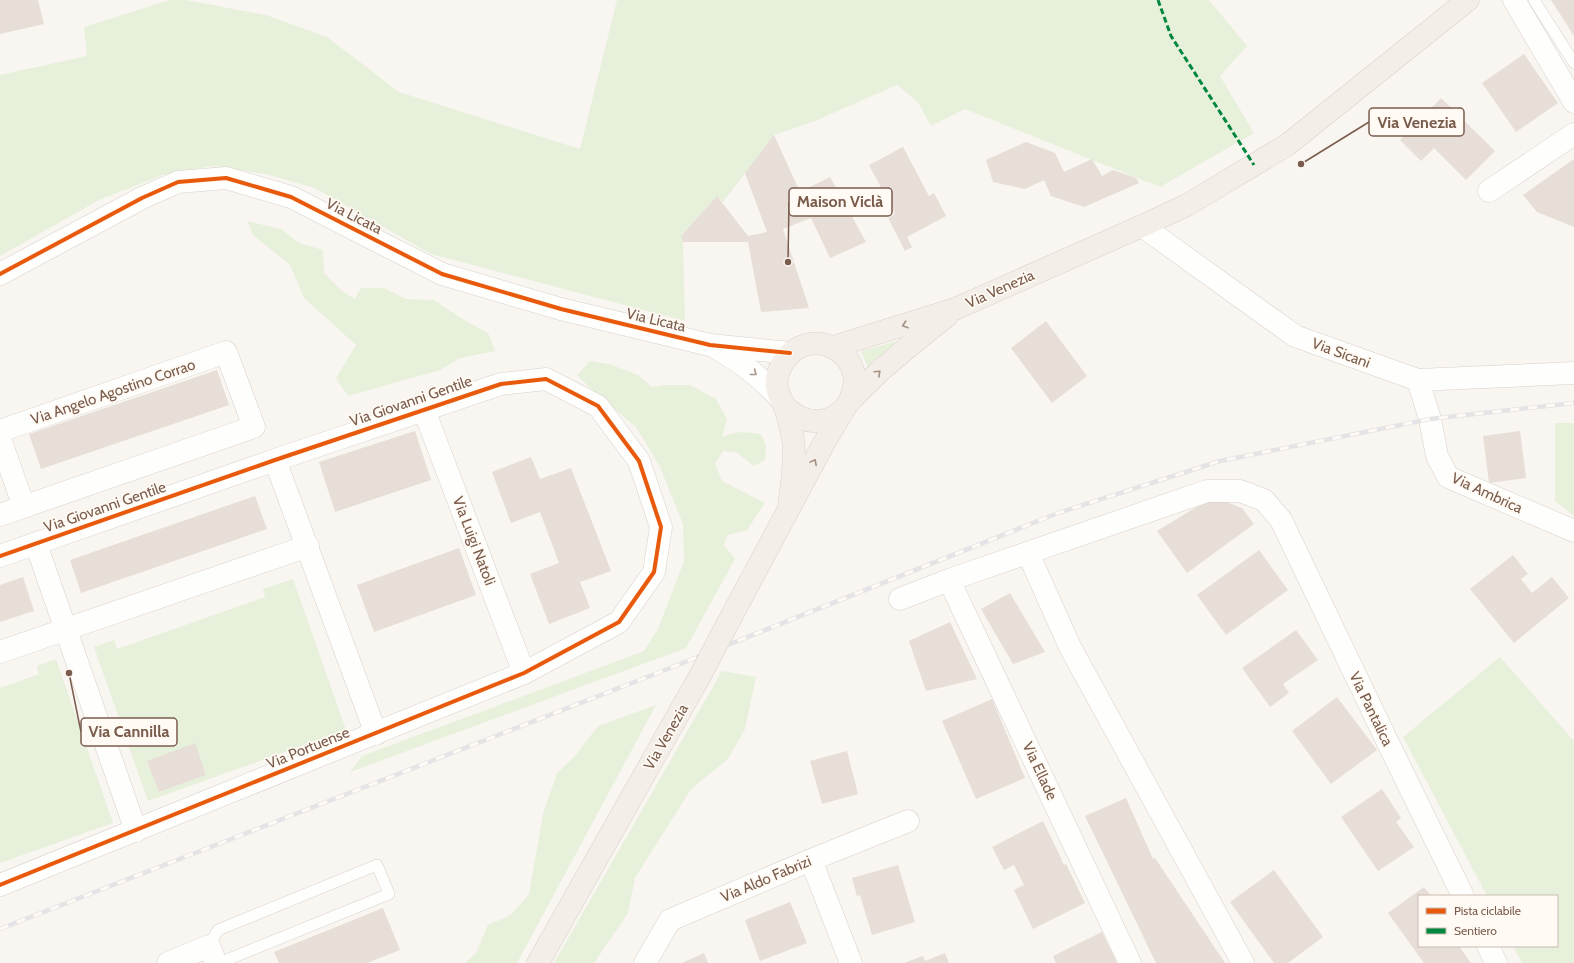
<svg xmlns="http://www.w3.org/2000/svg" width="1574" height="963" viewBox="0 0 1574 963" font-family="Cabin,sans-serif">
<rect width="100%" height="100%" fill="#f9f5f0"/>
<!-- green -->
<g fill="#e7f0db" fill-rule="evenodd">
<polygon points="170,0 186,0 266,15 327,37 399,92 580,149 617,0 1209,0 1247,46 1220,76 1254,133 1160,187 965,109 931,126 918,102 897,85 815,121 774,135 723,202 717,196 681,236 683,242 685,321 431,254 315,188 266,174 213,166 163,175 99,200 0,256 0,75 87,56 84,27"/>
<polygon points="247,221 281,229 299,243 323,250 324,273 342,291 355,299 361,288 384,288 406,299 434,300 464,320 488,333 495,351 460,358 440,370 348,396 336,378 356,345 304,298 290,265 253,235"/>
<polygon points="901,340 869,370 861,351"/>
<path d="M590 361 609 364 638 375 652 387 665 385H690L716 399 727 419 722 438C733 430 747 432 761 434L766 445 765 460 754 466 736 452 723 451 715 464 722 481 765 503 747 530 728 535 724 545 735 559 686 648 350 772 362 756 644 651 658 629 684 561 683 524 660 467 636 427 593 391 577 375Z"/>
<polygon points="1555,423 1574,423 1574,516 1555,501"/>
<path d="M293 579 346 730 148 801 94 647 114 640 117 649 265 597 263 589ZM195 744 206 775 159 792 147 761Z"/>
<polygon points="1500,657 1574,741 1574,963 1522,963 1513,946 1557,946 1557,896 1487,896 1403,737"/>
<polygon points="56,659 113,823 0,863 0,688 39,674 37,666"/>
<polygon points="722,671 756,677 745,729 728,759 691,789 635,878 628,913 594,963 554,963"/>
<polygon points="656,705 517,963 465,963 476,953 488,925 511,915 529,894 543,814 557,773 575,756 598,726"/>
</g>
<!-- building -->
<g fill="#e6ded7">
<polygon points="0,0 38,0 44,24 0,34"/>
<polygon points="1551,0 1574,0 1574,36"/>
<polygon points="1524,54 1558,103 1516,132 1482,83"/>
<polygon points="1441,98 1495,151 1466,180 1434,148 1421,161 1400,140"/>
<polygon points="774,135 800,192 830,177 866,242 830,258 811,218 783,229 809,308 761,312 748,242 683,242 681,236 717,196 748,236 767,232 745,173"/>
<polygon points="1026,142 1055,153 1064,172 1092,159 1102,176 1113,170 1136,178 1139,183 1084,207 1051,196 1044,180 1025,189 993,182 986,160"/>
<polygon points="903,147 929,196 934,193 946,216 907,237 912,247 905,251 888,218 895,214 869,165"/>
<polygon points="1574,159 1574,227 1537,212 1523,195"/>
<polygon points="1046,321 1087,376 1052,403 1011,348"/>
<polygon points="217,370 229,405 41,469 29,434"/>
<polygon points="415,431 431,480 335,512 319,462"/>
<polygon points="1520,431 1526,478 1489,483 1483,436"/>
<polygon points="531,457 540,479 571,468 611,571 580,582 590,608 549,624 530,574 559,563 540,512 511,523 492,472"/>
<polygon points="255,496 267,529 81,593 70,560"/>
<polygon points="1213,497 1242,508 1254,524 1187,573 1157,531"/>
<polygon points="459,548 476,595 374,632 357,585"/>
<polygon points="1259,550 1288,590 1226,635 1197,595"/>
<polygon points="1513,555 1528,574 1521,579 1532,593 1552,577 1569,598 1514,643 1470,589"/>
<polygon points="23,577 34,611 0,622 0,585"/>
<polygon points="1010,593 1045,652 1013,664 981,609"/>
<polygon points="950,622 977,679 926,691 909,641"/>
<polygon points="1296,630 1318,660 1283,684 1289,693 1270,707 1242,668"/>
<polygon points="1337,697 1377,750 1331,784 1292,731"/>
<polygon points="992,699 1025,778 976,799 942,721"/>
<polygon points="195,743 206,775 159,792 147,761"/>
<polygon points="847,751 858,794 822,804 810,761"/>
<polygon points="1382,789 1401,818 1396,822 1414,847 1378,871 1341,817"/>
<polygon points="1126,798 1153,859 1155,858 1225,963 1156,963 1085,816"/>
<polygon points="1043,821 1062,860 1061,860 1064,865 1066,864 1085,903 1033,929 1014,890 1024,885 1014,865 1004,870 992,847"/>
<polygon points="898,865 915,922 872,935 860,895 857,896 852,878"/>
<polygon points="1274,870 1323,937 1288,963 1274,963 1230,902"/>
<polygon points="1424,887 1431,896 1419,896 1419,946 1459,946 1471,963 1424,963 1388,913"/>
<polygon points="790,902 807,943 760,961 745,920"/>
<polygon points="383,908 400,950 367,963 279,963 274,952"/>
<polygon points="1102,932 1117,963 1056,963 1053,956"/>
<polygon points="704,953 708,963 682,963"/>
<polygon points="945,953 949,963 904,963 923,956 925,961"/>
</g>
<g fill="none" stroke-linecap="round" stroke-linejoin="round">
<!-- service casing -->
<g stroke="#d7d1cb" stroke-width="12">
<g id="service">
<polyline points="1534,0 1574,63"/>
<polyline points="209,946 218,930 377,865 389,894 219,963"/>
</g>
</g>
<!-- minor casing -->
<g stroke="#d7d1cb" stroke-width="23">
<g id="minor">
<polyline points="1514,0 1574,102"/>
<polyline points="1489,191 1574,134"/>
<polyline points="1142,226 1295,336 1418,380 1574,373"/>
<polyline points="1418,380 1430,419 1437,456 1448,477 1574,531"/>
<polyline points="424,410 524,673"/>
<polyline points="0,431 226,352 254,427 0,515"/>
<polyline points="0,439 24,507"/>
<polyline points="275,460 376,734"/>
<polyline points="36,544 136,831"/>
<polyline points="1028,553 1070,647 1243,963"/>
<polyline points="0,556 275,460 501,384 546,379 598,406 639,461 661,527 654,572 619,622 524,673 0,885"/>
<polyline points="949,580 1130,963"/>
<polyline points="900,599 949,580 1207,491 1240,491 1264,500 1281,520 1389,745 1463,896"/>
<polyline points="0,652 308,546"/>
<polyline points="811,860 851,963"/>
<polyline points="1488,946 1496,963"/>
<polyline points="168,963 209,946 216,963"/>
<polyline points="645,963 670,920 811,860 908,821"/>
</g>
</g>
<!-- tertiary casing -->
<g stroke="#d7d1cb" stroke-width="23">
<g id="tertiary">
<polyline points="0,274 142,198 178,182 226,178 291,197 442,274 561,309 710,345 790,353"/>
<path d="M718 349C743 364 759 376 779 397"/>
</g>
</g>
<!-- primary casing -->
<g stroke="#dad1cc" stroke-width="23">
<g id="primary">
<polyline points="833,347 955,309 1142,226 1187,205 1287,145 1468,0"/>
<path d="M784 406C797 418 813 426 831 418 841 414 845 407 852 399 860 390 869 382 878 373 900 353 923 335 947 316"/>
<path d="M789 508C791 486 796 462 793 439 791 429 788 417 785 407 782 400 778 395 777 387 775 369 788 350 805 345 826 339 849 352 854 374 856 383 853 392 850 400"/>
<polyline points="721,636 824,443 843,411"/>
<polyline points="538,963 700,676"/>
</g>
</g>
<!-- service -->
<use href="#service" stroke="#fefefd" stroke-width="11"/>
<!-- minor -->
<use href="#minor" stroke="#fefefd" stroke-width="22"/>
<!-- tertiary -->
<use href="#tertiary" stroke="#fefefd" stroke-width="22"/>
<!-- primary -->
<use href="#primary" stroke="#f3eee8" stroke-width="22"/>
<!-- rail casing -->
<g stroke="#e6e3e7" stroke-width="4.5">
<polyline id="rail" points="0,929 655,674 1058,513 1220,461 1430,419 1574,403"/>
</g>
<!-- rail -->
<use href="#rail" stroke="#fffaf3" stroke-width="3" stroke-dasharray="9" stroke-linecap="butt"/>
<!-- primary-bridge casing -->
<g stroke="#dad1cc" stroke-width="23" stroke-linecap="butt">
<polyline id="primary-bridge" points="700,676 721,636"/>
</g>
<!-- primary-bridge -->
<use href="#primary-bridge" stroke="#f3eee8" stroke-width="22"/>
<!-- quiet -->
<polyline stroke="#00873e" stroke-width="3" stroke-dasharray="6 3" stroke-linecap="butt" points="1158,0 1171,36 1254,165"/>
<!-- cycleway casing -->
<g stroke="#fffaf3" stroke-width="6">
<g id="cycleway">
<polyline points="0,274 142,198 178,182 226,178 291,197 442,274 561,309 710,345 790,353"/>
<polyline points="0,556 275,460 501,384 546,379 598,406 639,461 661,527 654,572 619,622 524,673 0,885"/>
</g>
</g>
<!-- cycleway -->
<use href="#cycleway" stroke="#e8590c" stroke-width="4"/>
</g>
<!-- one-way arrows -->
<defs><path id="oneway-chevron" d="M-2-3.5L2.5 0L-2 3.5" fill="none" stroke-width="1.6" stroke-linecap="round" stroke-linejoin="round"/></defs>
<g stroke="#a48f83">
<use href="#oneway-chevron" transform="translate(905 325) rotate(162)"/>
<use href="#oneway-chevron" transform="translate(878 373) rotate(-43)"/>
<use href="#oneway-chevron" transform="translate(814 462) rotate(-62)"/>
</g>
<use stroke="#a8958b" href="#oneway-chevron" transform="translate(754 373) rotate(38)"/>
<g text-anchor="middle" stroke-width="3.5" stroke-linejoin="round" paint-order="stroke">
<!-- street labels -->
<g font-size="15" fill="#7a5c4d" stroke="#fffaf3">
<text transform="translate(354 216) rotate(27)" y="5">Via Licata</text>
<text transform="translate(1000 289) rotate(-24)" y="5">Via Venezia</text>
<text transform="translate(656 320) rotate(13)" y="5">Via Licata</text>
<text transform="translate(1341 353) rotate(20)" y="5">Via Sicani</text>
<text transform="translate(113 392) rotate(-19)" y="5">Via Angelo Agostino Corrao</text>
<text transform="translate(411 401) rotate(-19)" y="5">Via Giovanni Gentile</text>
<text transform="translate(1487 493) rotate(25)" y="5">Via Ambrica</text>
<text transform="translate(105 507) rotate(-19)" y="5">Via Giovanni Gentile</text>
<text transform="translate(474 541) rotate(69)" y="5">Via Luigi Natoli</text>
<text transform="translate(1371 709) rotate(64)" y="5">Via Pantalica</text>
<text transform="translate(666 737) rotate(-60)" y="5">Via Venezia</text>
<text transform="translate(308 748) rotate(-22)" y="5">Via Portuense</text>
<text transform="translate(1040 771) rotate(65)" y="5">Via Ellade</text>
<text transform="translate(766 879) rotate(-23)" y="5">Via Aldo Fabrizi</text>
</g>
</g>
<!-- callouts -->
<path fill="none" stroke="#7a5c4d" stroke-width="1.5" d="M1301 164L1369 122M788 262L789 202M69 673L81 732"/>
<g fill="#7a5c4d" stroke="#fffaf3" stroke-width="1.5">
<circle cx="1301" cy="164" r="4"/>
<circle cx="788" cy="262" r="4"/>
<circle cx="69" cy="673" r="4"/>
</g>
<g fill="#fffaf3" stroke="#7a5c4d" stroke-width="1.5">
<rect x="1369" y="108" width="95" height="28" rx="4"/>
<rect x="789" y="188" width="103" height="28" rx="4"/>
<rect x="81" y="718" width="96" height="28" rx="4"/>
</g>
<g font-size="16" text-anchor="middle" font-weight="bold" fill="#7a5c4d">
<text x="1417" y="128">Via Venezia</text>
<text x="840" y="207">Maison Viclà</text>
<text x="129" y="737">Via Cannilla</text>
</g>
<!-- legend -->
<rect x="1418" y="895" width="140" height="52" fill="#fffaf3" stroke="#cabbb1"/>
<rect x="1426" y="908" width="20" height="6" fill="#e8590c" stroke="#cabbb1"/>
<text x="1454" y="915" font-size="12" fill="#7a5c4d">Pista ciclabile</text>
<rect x="1426" y="928" width="20" height="6" fill="#00873e" stroke="#cabbb1"/>
<text x="1454" y="935" font-size="12" fill="#7a5c4d">Sentiero</text>
</svg>
